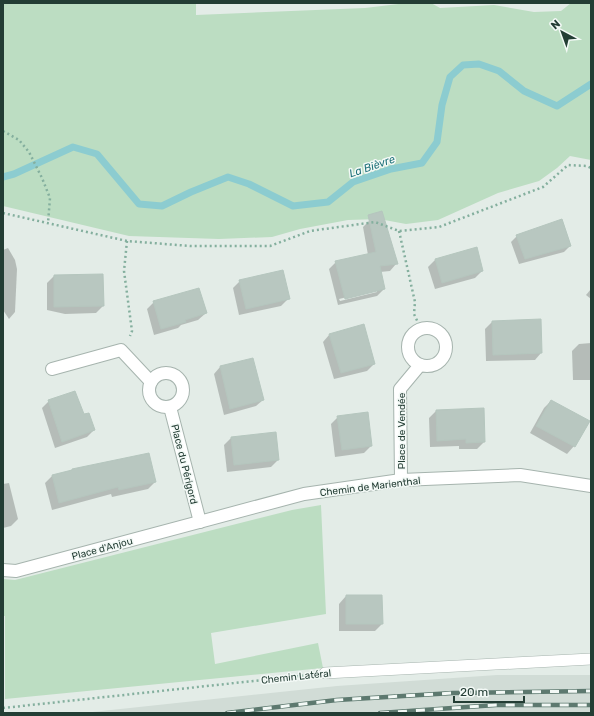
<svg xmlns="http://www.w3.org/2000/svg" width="594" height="716" viewBox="0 0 594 716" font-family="Rubik,sans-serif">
<rect width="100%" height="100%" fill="#e3ece7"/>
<!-- built -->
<polygon fill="#d1dcd6" points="497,675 591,675 591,713 83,713 337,686"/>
<!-- green -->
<g fill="#bcddc2">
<polygon points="3,3 196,3 196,15 365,8 407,3 431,3 440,8 494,5 534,12 561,11 571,3 591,3 591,160 570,156 557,168 539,181 498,193 438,220 406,224 379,219 348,220 300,229 272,237 219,239 129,236 3,206"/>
<polygon points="321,505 326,614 211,633 215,664 318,643 323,668 5,699 5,616 3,616 3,579 15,580 292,510"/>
</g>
<!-- shadow -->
<g fill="#0003" fill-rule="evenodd">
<path d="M370 220 396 264 390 271 380 272 384 289 377 296 338 305 329 269 336 262 368 255 363 227ZM377 290V292L340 301 339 299Z"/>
<polygon points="517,236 570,246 564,252 519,264 511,242"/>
<polygon points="8,248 15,260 17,269 15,312 9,319 3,310 3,250"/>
<polygon points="476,248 482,271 475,278 435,289 428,267 435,260"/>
<polygon points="54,276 103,306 96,313 65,314 47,310 47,283"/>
<polygon points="240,281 288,299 281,306 239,315 233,288"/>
<polygon points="591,289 591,299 586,295"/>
<polygon points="154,302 206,313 198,320 181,325 178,328 154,335 147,309"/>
<polygon points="492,322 541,353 535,360 486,361 485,329"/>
<polygon points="329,335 374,364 367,371 334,379 323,342"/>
<polygon points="591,343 591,380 573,380 572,351 579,344"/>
<polygon points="252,359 263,400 256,406 224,415 214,374 220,367"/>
<polygon points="49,401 84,415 94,430 87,437 55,448 42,408"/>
<polygon points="551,401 574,446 567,454 530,433 544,408"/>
<polygon points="436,411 484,442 477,449 459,449 459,446 430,447 429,418"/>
<polygon points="338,417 371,446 364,453 335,457 331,424"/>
<polygon points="231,438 278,460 271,467 227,472 224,445"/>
<polygon points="72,470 155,482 148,489 112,497 111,494 52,510 45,483 52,476"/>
<polygon points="9,483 18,519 11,526 3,528 3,484"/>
<polygon points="346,596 382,624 375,631 339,631 339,604"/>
</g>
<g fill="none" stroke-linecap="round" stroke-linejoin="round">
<!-- stream -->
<polyline stroke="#8cccd0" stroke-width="7" points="3,177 14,174 73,147 97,154 139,204 162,206 191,192 228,177 249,184 293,206 328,202 353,182 391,169 422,163 437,142 442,105 450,77 463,65 479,64 499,71 524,91 557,106 591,84"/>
</g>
<!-- building -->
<g fill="#b8c7c0" stroke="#b5c6be">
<polygon points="382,211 398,264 380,266 385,289 345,299 335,261 376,252 368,215"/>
<polygon points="562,219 571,246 525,259 516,235"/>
<polygon points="477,247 483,271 442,283 435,259"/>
<polygon points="283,270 290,299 246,309 239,280"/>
<polygon points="103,274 104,306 54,307 54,275"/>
<polygon points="199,288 207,313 185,320 186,322 161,329 153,301"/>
<polygon points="541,319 542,353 493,355 492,321"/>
<polygon points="364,324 375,364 341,373 329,334"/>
<polygon points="253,358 264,400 230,409 220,366"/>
<polygon points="75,391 84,414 89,413 95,430 62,442 48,400"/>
<polygon points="551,400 590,421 575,447 536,426"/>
<polygon points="484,408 485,442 466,443 466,439 437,441 436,410"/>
<polygon points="368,412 372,446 342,450 337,416"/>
<polygon points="276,432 279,460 234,465 231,437"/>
<polygon points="149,453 156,482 119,490 118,487 59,503 52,475 72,470 72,469"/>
<polygon points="346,595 382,595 383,624 346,624"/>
</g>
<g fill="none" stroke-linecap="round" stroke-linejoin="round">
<!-- lane casing -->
<g stroke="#a6b4ae" stroke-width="12">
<polyline id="lane" points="325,673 591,659"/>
</g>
<!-- street casing -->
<g stroke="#a6b4ae" stroke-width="14">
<g id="street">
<circle cx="427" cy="347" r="19"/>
<polyline points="52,369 121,350 151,382"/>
<circle cx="166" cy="390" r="17"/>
<polyline points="170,407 200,522"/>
<polyline points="401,480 400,389 420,365"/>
<polyline points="3,570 16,571 304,494 401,480 520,475 591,486"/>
</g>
</g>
<!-- path -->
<g stroke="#84af9e" stroke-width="2.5" stroke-dasharray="2 3" stroke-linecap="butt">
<polyline points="3,131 19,140 29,152 42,178 50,198 48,223"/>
<polyline points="3,213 127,241 190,246 270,246 310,231 375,222 399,231 439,227 543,187 568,165 587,166 591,168"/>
<polyline points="399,231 415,302 414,314 421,329"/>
<polyline points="127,241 124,271 132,331 130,336"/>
<polyline points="3,708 309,675"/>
</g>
<!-- lane -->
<use href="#lane" stroke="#fff" stroke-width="11"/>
<!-- street -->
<use href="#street" stroke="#fff" stroke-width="12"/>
<!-- rail casing -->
<g stroke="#5d796f" stroke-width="4.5">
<g id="rail">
<polyline points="227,713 337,700 453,693 591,691"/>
<polyline points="380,713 496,705 591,705"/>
</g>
</g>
<!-- rail -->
<use href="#rail" stroke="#f3f9f6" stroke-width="3" stroke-dasharray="9" stroke-linecap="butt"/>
</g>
<g text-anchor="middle" stroke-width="3" stroke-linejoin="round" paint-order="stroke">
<!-- street labels -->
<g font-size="10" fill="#233d34" stroke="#f3f9f6">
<text transform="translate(401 431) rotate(-90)" y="4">Place de Vendée</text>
<text transform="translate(185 464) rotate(76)" y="4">Place du Périgord</text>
<text transform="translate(370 486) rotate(-7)" y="4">Chemin de Marienthal</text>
<text transform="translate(102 548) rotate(-15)" y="4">Place d'Anjou</text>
<text transform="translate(296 676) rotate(-6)" y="4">Chemin Latéral</text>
</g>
<!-- water labels -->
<g font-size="11" font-style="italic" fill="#1e7179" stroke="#f3f9f6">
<text transform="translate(372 166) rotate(-19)" y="4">La Bièvre</text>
</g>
</g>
<!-- border -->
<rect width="594" height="716" fill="none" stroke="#233d34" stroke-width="8"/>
<!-- north arrow -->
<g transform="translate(562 32) rotate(319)" stroke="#f3f9f6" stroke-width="3" paint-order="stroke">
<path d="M0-3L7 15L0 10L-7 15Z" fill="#233d34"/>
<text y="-6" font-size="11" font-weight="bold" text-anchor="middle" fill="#233d34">N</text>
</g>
<!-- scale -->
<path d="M454 696v6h70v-6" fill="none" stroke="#233d34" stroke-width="2"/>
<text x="460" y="696" font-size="12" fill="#233d34" stroke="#f3f9f6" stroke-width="3" paint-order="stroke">20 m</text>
</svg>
